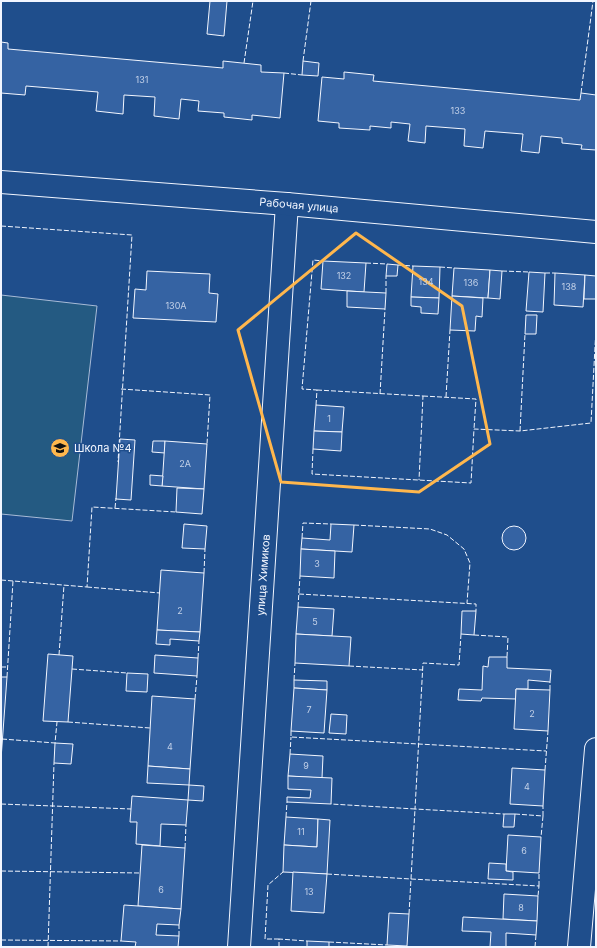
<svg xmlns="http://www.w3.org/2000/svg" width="597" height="948" viewBox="0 0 597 948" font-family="Inter,sans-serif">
<rect width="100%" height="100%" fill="#1f4e8c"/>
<!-- green -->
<polygon fill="#245a82" stroke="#a8bbd7" points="1,295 97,306 72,521 1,514"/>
<!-- building -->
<g fill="#3563a3" stroke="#f2f6ff">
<polygon points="210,1 227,1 224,36 207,34"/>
<polygon points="1,42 8,43 8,49 223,68 223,61 261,65 261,72 284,73 280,118 252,115 252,120 224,117 224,113 198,111 199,101 181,99 179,119 154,116 155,97 124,95 123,114 96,111 98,92 26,86 25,95 1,93"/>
<polygon points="303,61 319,63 318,76 302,75"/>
<polygon points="344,72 374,75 373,81 580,100 581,93 596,95 596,150 581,149 582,145 562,143 562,138 541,136 539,153 521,151 523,134 485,131 483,148 464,146 465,129 426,126 425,143 408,141 410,124 391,122 391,128 370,126 370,130 339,128 339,123 318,121 322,77 344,79"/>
<polygon points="323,261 366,263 364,292 321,289"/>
<polygon points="387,264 398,265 397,276 386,276"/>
<polygon points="413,266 440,267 439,298 411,297"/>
<polygon points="454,268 490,270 488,298 452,296"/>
<polygon points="490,270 502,271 500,299 488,298"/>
<polygon points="147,271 210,274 209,293 218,294 216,322 133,318 135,289 146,290"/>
<polygon points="529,272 545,273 543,312 526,311"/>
<polygon points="555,273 585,275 583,307 554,305"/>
<polygon points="585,275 596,276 596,299 584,299"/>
<polygon points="347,291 386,293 385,309 347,307"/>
<polygon points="452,296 483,298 482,317 476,316 475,331 450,330"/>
<polygon points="411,297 439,298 438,314 421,313 421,307 411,306"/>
<polygon points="526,315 537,315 536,334 525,334"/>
<polygon points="316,405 344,407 342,432 314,431"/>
<polygon points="314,431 342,432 341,451 313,449"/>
<polygon points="120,439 135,440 131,500 116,499"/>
<polygon points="153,441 165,441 165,453 152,452"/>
<polygon points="165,441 207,444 204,489 162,486"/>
<polygon points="150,475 163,476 162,486 150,485"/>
<polygon points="177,488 204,489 202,514 176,512"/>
<polygon points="184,524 207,526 205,549 182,548"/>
<polygon points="331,524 354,525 352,552 301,549 302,538 330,540"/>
<circle cx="514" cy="538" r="12"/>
<polygon points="301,549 335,551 334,578 300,576"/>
<polygon points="161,570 204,573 200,632 157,630"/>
<polygon points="298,607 334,609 332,636 296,634"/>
<polygon points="462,611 476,611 474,635 461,634"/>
<polygon points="157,630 200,632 199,641 170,639 170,645 156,644"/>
<polygon points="296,634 351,637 349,666 295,663"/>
<polygon points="48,654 73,656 68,722 43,721"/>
<polygon points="155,655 198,658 197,676 154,673"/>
<polygon points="489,657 507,657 507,668 551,670 550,682 528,680 528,689 516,689 516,699 482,698 481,701 458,700 459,689 482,690 483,666 488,667"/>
<polygon points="127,673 148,674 147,692 126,691"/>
<polygon points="1,677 7,677 1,759"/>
<polygon points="294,680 327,681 327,690 294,688"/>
<polygon points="294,688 327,690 324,733 291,731"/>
<polygon points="516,689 550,690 548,731 514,729"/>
<polygon points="152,696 195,699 190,769 148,766"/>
<polygon points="331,714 347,715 346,734 329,733"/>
<polygon points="55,743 73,744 71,764 54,763"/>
<polygon points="290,754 323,756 322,778 288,776"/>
<polygon points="148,766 190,769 189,785 147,783"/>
<polygon points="512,768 545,770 543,806 510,804"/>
<polygon points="288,776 332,778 331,804 287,802 287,797 310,798 311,790 288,789"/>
<polygon points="189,785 204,786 203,801 188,800"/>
<polygon points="132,796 188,800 186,825 161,824 160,846 136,844 137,822 130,822"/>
<polygon points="504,814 515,814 514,827 503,827"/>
<polygon points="286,817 318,819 317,847 284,845"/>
<polygon points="318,819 330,820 327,874 283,872 284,845 317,847"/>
<polygon points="508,835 541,837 539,873 506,871"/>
<polygon points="142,845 185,848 181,909 138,906"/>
<polygon points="489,863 506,864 506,871 513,872 513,880 488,879"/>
<polygon points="293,872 327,874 324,913 291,911"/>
<polygon points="504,894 538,896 537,921 503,919"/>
<polygon points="124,905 181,909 179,925 157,924 156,935 179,936 178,947 135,947 136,942 121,941"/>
<polygon points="389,913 409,914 407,946 387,945"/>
<polygon points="463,917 537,921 536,935 506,933 506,947 490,947 491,932 462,931"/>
<polygon points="307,941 329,942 329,947 307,947"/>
</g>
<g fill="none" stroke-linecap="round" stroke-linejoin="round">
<!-- minor casing -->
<g stroke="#f2f6ff" stroke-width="24">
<g id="minor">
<polyline points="239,947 287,204"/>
<polyline points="579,947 596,749"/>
</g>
</g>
<!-- major casing -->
<g stroke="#f2f6ff" stroke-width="24">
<polyline id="major" points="1,182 287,204 596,232"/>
</g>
<!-- minor -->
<use href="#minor" stroke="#1f4e8c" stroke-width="22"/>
<!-- major -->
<use href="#major" stroke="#1f4e8c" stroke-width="22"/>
<!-- fence -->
<g stroke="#f2f6ff" stroke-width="1" stroke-dasharray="5 2" stroke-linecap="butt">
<polyline points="303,61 311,1"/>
<polyline points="244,63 253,1"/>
<polyline points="284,73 302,75"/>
<polyline points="581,93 593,1"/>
<polyline points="1,226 132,235 118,462"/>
<polyline points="366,263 387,264"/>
<polyline points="398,265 413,266"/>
<polyline points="440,267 454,268"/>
<polyline points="502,271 529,272"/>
<polyline points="545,273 555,273"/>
<polyline points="386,293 386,276"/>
<polyline points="121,389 210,395 207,444"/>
<polyline points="317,390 423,396 419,480"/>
<polyline points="380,394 385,309"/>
<polyline points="423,396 476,399 474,429"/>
<polyline points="446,397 450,330"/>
<polyline points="316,405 317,390 302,389 313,260 323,261"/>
<polyline points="520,431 525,334"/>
<polyline points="313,449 312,474 471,483 474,429 520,431 591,423 596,328"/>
<polyline points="115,508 116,498"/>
<polyline points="354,525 430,529 447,535 464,549 470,563 467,603"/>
<polyline points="302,538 303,523 331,524"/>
<polyline points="204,573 205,549"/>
<polyline points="1,580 87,587 92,507 176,512"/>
<polyline points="87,587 160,593"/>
<polyline points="299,594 476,604 476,611"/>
<polyline points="298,607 300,576"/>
<polyline points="461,634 459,665 423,663 415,809 504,814"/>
<polyline points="474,635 508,637 507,657"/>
<polyline points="59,655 64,585"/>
<polyline points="198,658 199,641"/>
<polyline points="349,666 423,670"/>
<polyline points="1,667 7,667"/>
<polyline points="72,669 127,673"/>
<polyline points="7,677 13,581"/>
<polyline points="294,680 295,663"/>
<polyline points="550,690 550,682"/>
<polyline points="195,699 197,676"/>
<polyline points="68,722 150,728"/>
<polyline points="291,731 291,737 546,751"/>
<polyline points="2,739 55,743 57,722"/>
<polyline points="290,754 291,737"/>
<polyline points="545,770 548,731"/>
<polyline points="1,804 131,809"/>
<polyline points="515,814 543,816 541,837"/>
<polyline points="543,816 543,806"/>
<polyline points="286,817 287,802"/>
<polyline points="185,848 186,825"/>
<polyline points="1,871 140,873"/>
<polyline points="327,874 411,879 415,809 331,804"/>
<polyline points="539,886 539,873"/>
<polyline points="409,914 411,879 539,886 538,896"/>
<polyline points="179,936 179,925"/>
<polyline points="279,939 265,939 268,885 283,872"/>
<polyline points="1,940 121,941"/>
<polyline points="329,942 387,945"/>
<polyline points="48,947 54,763"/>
<polyline points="279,947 279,939 307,941"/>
<polyline points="407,947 422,947"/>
<polyline points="535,947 536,935"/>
</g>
</g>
<!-- marked area -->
<path fill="none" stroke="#ffb74d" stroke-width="3" stroke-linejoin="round" d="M356 233 462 306 490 444 419 492 281 482 238 330Z"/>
<!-- icons -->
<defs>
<g id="school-disc" transform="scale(1)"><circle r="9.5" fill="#ffb74d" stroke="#1f4e8c"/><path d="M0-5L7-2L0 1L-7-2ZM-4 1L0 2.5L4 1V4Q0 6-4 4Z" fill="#111"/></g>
</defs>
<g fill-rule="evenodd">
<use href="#school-disc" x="60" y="448"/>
</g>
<g text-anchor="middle" stroke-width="3" stroke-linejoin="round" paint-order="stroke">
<!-- number labels -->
<g font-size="9" fill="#c3d1e8">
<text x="142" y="83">131</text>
<text x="458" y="114">133</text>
<text x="344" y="279">132</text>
<text x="426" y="285">134</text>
<text x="471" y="286">136</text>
<text x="569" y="290">138</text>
<text x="176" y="309">130А</text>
<text x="329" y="422">1</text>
<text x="185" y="467">2А</text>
<text x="317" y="567">3</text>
<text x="180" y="614">2</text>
<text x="315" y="625">5</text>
<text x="309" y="713">7</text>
<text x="532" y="717">2</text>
<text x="170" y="750">4</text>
<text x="306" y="769">9</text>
<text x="527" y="790">4</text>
<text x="301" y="835">11</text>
<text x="524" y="854">6</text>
<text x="161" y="893">6</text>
<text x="309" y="895">13</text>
<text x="521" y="911">8</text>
</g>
<!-- street labels -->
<g font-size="11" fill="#f2f6ff" stroke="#1f4e8c">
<text transform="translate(299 205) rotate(5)" y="4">Рабочая улица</text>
<text transform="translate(263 575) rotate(-86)" y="4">улица Химиков</text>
</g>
<!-- poi labels -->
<g font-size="11" fill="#f2f6ff" stroke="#1f4e8c" text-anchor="start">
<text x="74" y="452">Школа №4</text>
</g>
</g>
<!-- border -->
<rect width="597" height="948" fill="none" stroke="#f2f6ff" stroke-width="4"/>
</svg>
